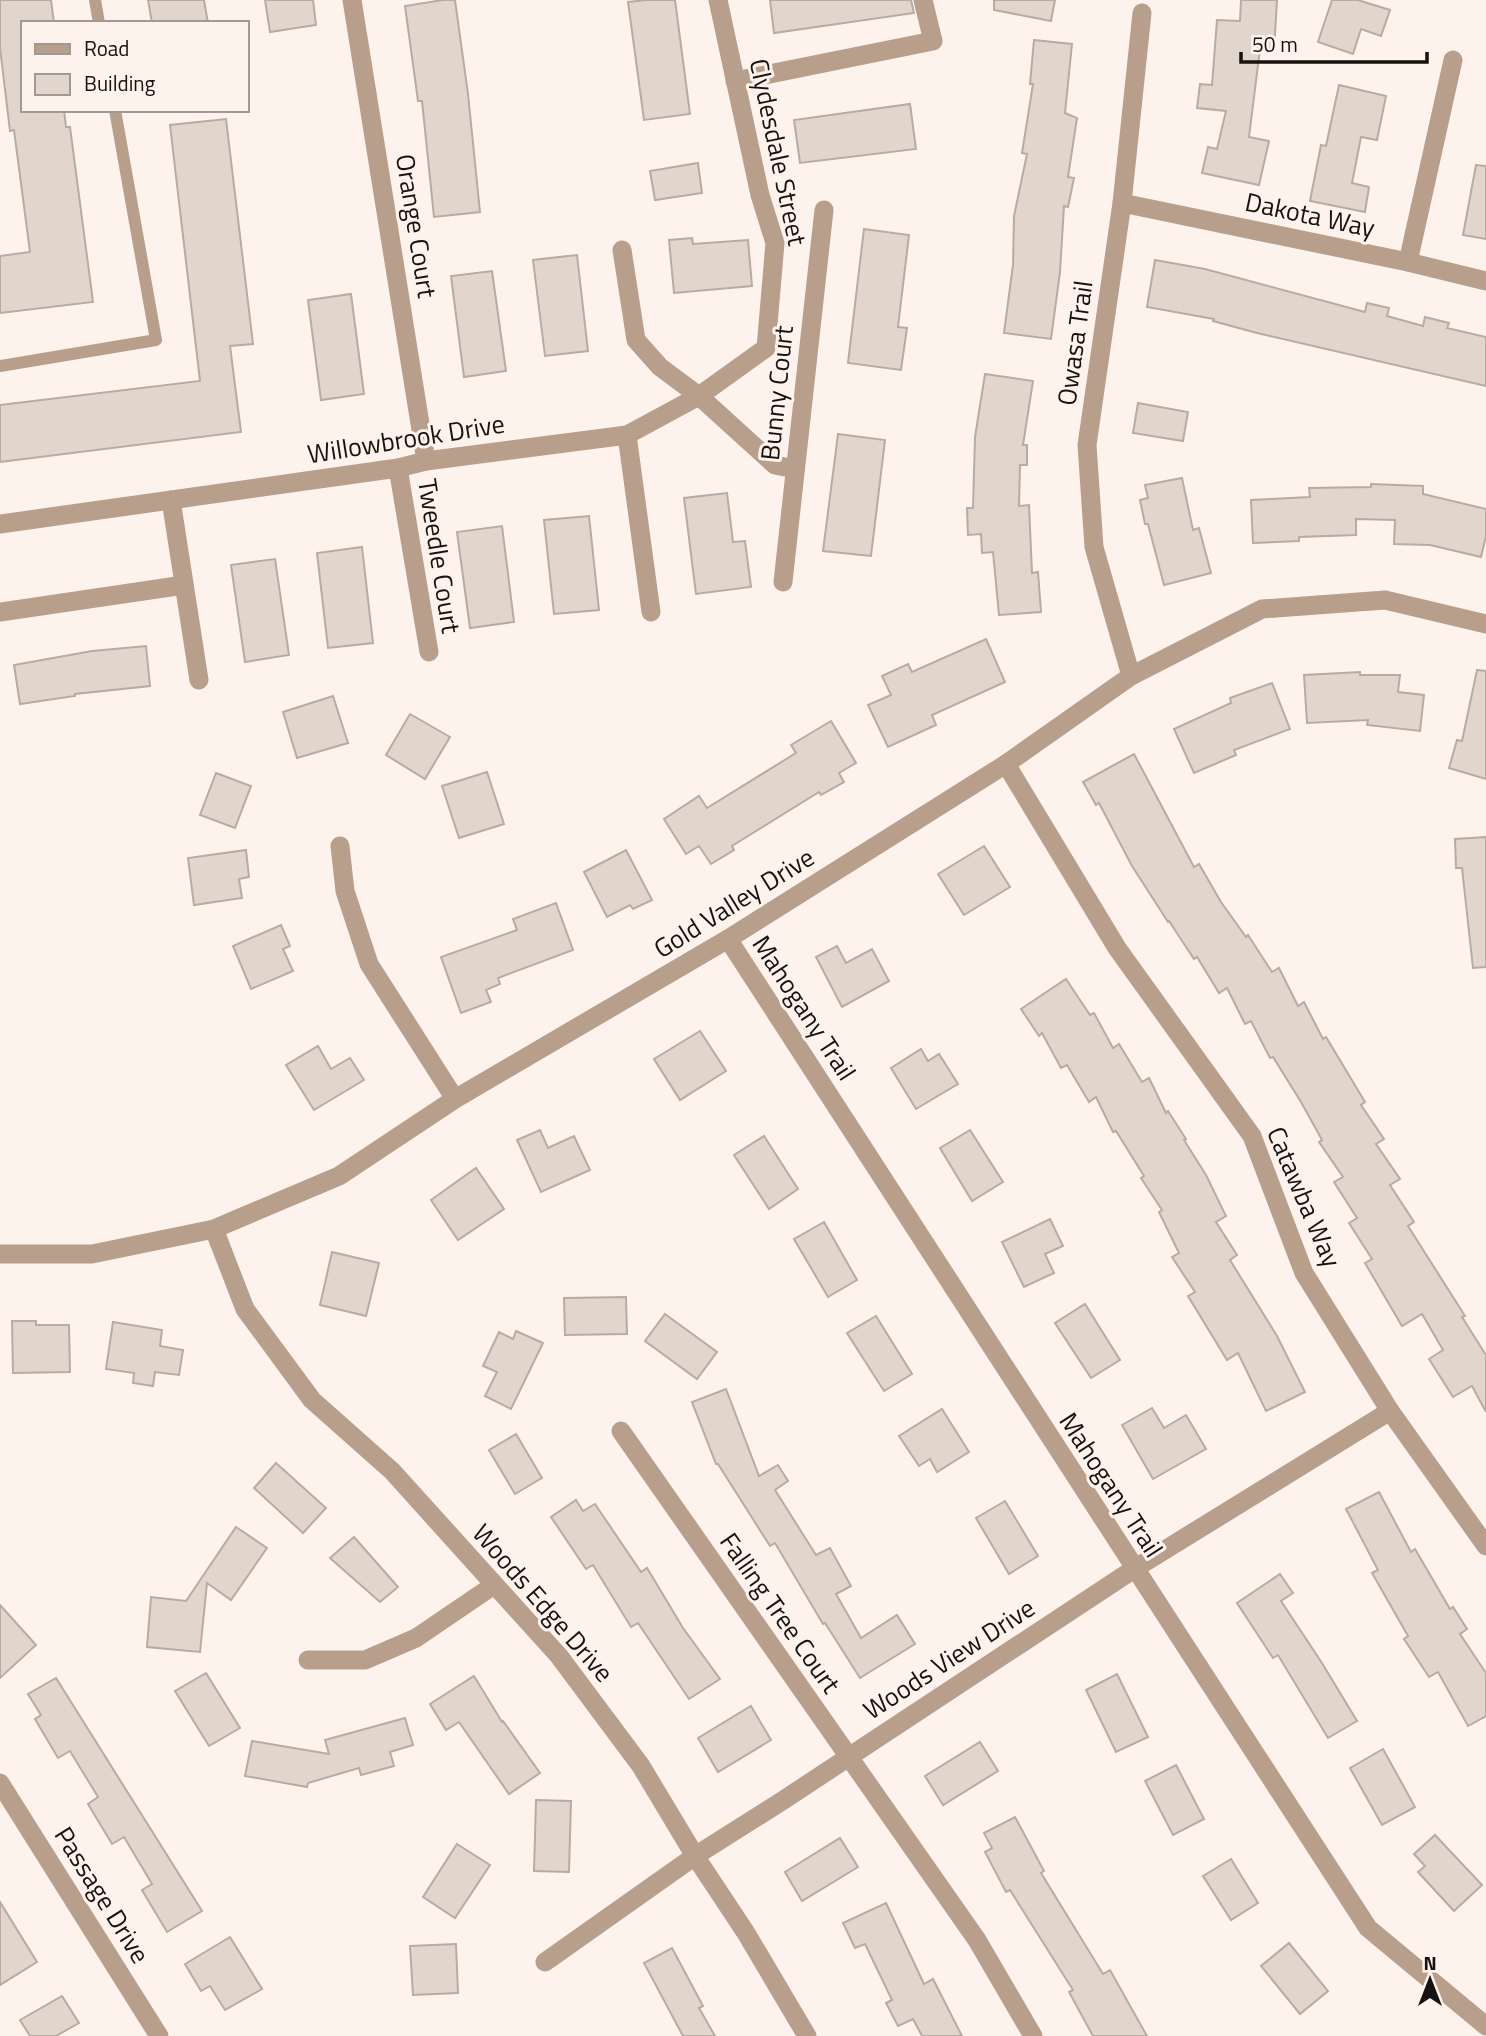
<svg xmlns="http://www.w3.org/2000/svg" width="1486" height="2036" viewBox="0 0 1486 2036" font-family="'Titillium Web',sans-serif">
<rect width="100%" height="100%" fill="#fef3ec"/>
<!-- building -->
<g fill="#e2d5cc" stroke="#b8aba2" stroke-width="2">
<polygon points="0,0 51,0 54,23 23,23 23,110 64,110 66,127 70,127 93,302 0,313 0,256 30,252 14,130 10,131 0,48"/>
<polygon points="148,0 204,0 208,23 152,23"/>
<polygon points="265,0 313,0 316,25 270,32"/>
<polygon points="443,0 455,0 468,94 480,212 434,217 422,101 418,101 405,6"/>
<polygon points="646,0 675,0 690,114 644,120 628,2"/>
<polygon points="770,0 911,0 914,13 774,33"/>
<polygon points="994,0 1055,0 1051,21 994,10"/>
<polygon points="1241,0 1277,0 1274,50 1260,49 1249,137 1269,141 1259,185 1202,173 1208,147 1217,149 1226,111 1197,108 1200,84 1212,85 1217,20 1240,21"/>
<polygon points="1332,0 1358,0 1390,10 1381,36 1361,29 1353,54 1318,42"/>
<polygon points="1034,40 1072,44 1065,113 1077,118 1068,177 1074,178 1068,207 1064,206 1060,272 1051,339 1004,333 1013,265 1014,216 1027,154 1022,153 1033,84 1030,84"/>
<polygon points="1339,85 1386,96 1377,140 1361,137 1352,183 1369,187 1365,212 1310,201 1321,145 1326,146"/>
<polygon points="910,104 916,149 800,163 794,120"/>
<polygon points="226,119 253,344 230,346 241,432 0,462 0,405 200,381 170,125"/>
<polygon points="698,163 702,193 655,200 650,171"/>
<polygon points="1476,165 1486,166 1486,239 1463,235"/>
<polygon points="864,229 909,235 898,327 907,328 901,370 848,363"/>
<polygon points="692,238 693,244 748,240 752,286 674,293 669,240"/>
<polygon points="577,255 588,351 545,356 533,260"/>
<polygon points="1155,260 1205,269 1365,312 1367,303 1389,308 1387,316 1423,326 1425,317 1449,323 1447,328 1486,337 1486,386 1257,333 1213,321 1214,319 1147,307"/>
<polygon points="492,271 506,371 464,377 451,276"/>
<polygon points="351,294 364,394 321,400 308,300"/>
<polygon points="985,374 1033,381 1023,445 1027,445 1027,465 1020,465 1019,506 1029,505 1032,573 1038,572 1041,612 999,615 993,552 982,553 981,534 968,535 967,508 973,508 975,437"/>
<polygon points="1138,403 1188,412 1183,441 1133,433"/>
<polygon points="838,434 885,440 871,556 823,551"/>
<polygon points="1182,478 1193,530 1199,528 1211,573 1164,585 1148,524 1145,524 1140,500 1148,498 1145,485"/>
<polygon points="1371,484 1423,486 1423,494 1486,509 1486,536 1481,557 1430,545 1394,544 1395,520 1356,519 1356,535 1299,537 1299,541 1253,543 1251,500 1310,497 1309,488 1371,487"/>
<polygon points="727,493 733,542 745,541 751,587 696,594 684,498"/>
<polygon points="589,516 599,610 554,614 544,520"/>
<polygon points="502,526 514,622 470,628 457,532"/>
<polygon points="362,547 373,643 328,648 317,553"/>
<polygon points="275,559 289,655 245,662 231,565"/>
<polygon points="986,639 1005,682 932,715 936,725 888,747 868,705 891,695 882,676 908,664 912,672"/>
<polygon points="146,646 150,686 75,694 75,696 20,704 14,665 92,651"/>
<polygon points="1477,670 1486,671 1486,779 1449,768 1457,740 1462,741"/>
<polygon points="1360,672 1360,675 1400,675 1398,692 1424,695 1420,731 1367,725 1368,720 1307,723 1304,675"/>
<polygon points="1272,683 1290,729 1234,750 1236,755 1194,773 1174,729 1231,703 1230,698"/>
<polygon points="333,696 348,743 297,758 283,712"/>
<polygon points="410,714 450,737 425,779 386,755"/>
<polygon points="831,721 856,763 839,773 844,782 821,795 819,792 732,846 734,850 711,864 699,846 686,854 664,819 699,796 707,808 796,753 791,745"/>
<polygon points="1134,754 1194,867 1199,864 1221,902 1246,937 1248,935 1272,972 1279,968 1298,1006 1304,1002 1323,1039 1326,1037 1365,1102 1361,1105 1384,1139 1376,1144 1400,1179 1390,1185 1414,1222 1408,1226 1465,1316 1462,1317 1486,1355 1486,1412 1472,1386 1453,1397 1429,1359 1443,1350 1422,1314 1402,1326 1365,1263 1372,1259 1349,1223 1357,1218 1334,1182 1343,1177 1319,1142 1322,1140 1301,1102 1273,1057 1270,1058 1251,1021 1245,1024 1227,988 1219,993 1197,957 1194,959 1169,921 1168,922 1132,866 1099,803 1096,805 1083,782"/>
<polygon points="487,772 504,824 459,838 442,786"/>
<polygon points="216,773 251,786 235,828 200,815"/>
<polygon points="1486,837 1486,967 1473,968 1462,868 1456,868 1455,839"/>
<polygon points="984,846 1010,887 964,915 938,874"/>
<polygon points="246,850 249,877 239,879 242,898 194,905 188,858"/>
<polygon points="626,850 652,900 633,909 630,905 607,917 584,872"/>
<polygon points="556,903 573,950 498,978 500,984 486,990 491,1002 461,1013 441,957 517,930 513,919"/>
<polygon points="281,925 290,946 283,949 293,971 251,989 233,946"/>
<polygon points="837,946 846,963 872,949 889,981 842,1007 816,957"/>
<polygon points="1066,979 1090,1015 1094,1013 1113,1048 1119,1044 1142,1082 1149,1078 1166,1113 1168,1111 1186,1139 1184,1140 1206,1175 1226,1216 1216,1222 1237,1255 1230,1260 1277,1336 1305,1392 1266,1411 1238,1353 1227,1360 1188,1296 1195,1292 1172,1257 1179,1253 1159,1212 1162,1210 1141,1178 1144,1176 1116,1131 1113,1132 1096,1097 1089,1102 1067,1065 1061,1068 1042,1033 1039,1036 1021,1009"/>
<polygon points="700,1031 726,1071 680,1100 654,1059"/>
<polygon points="318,1046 331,1069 350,1058 364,1080 314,1110 286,1065"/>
<polygon points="921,1049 928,1061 939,1054 958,1084 916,1109 891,1068"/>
<polygon points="540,1130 548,1148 574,1136 590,1170 541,1192 517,1140"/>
<polygon points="970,1130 1003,1182 972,1201 940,1148"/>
<polygon points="764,1136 798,1189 769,1209 734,1155"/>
<polygon points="476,1168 504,1209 458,1240 431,1200"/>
<polygon points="1050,1219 1063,1246 1045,1254 1054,1273 1024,1287 1002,1242"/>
<polygon points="824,1222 857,1280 828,1297 794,1239"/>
<polygon points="332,1252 379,1263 366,1316 320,1305"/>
<polygon points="626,1297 627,1334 565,1335 564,1298"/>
<polygon points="1085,1304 1120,1360 1091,1378 1055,1323"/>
<polygon points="665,1314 717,1352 697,1379 645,1341"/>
<polygon points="876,1316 912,1374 884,1391 847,1333"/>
<polygon points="12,1321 36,1321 36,1325 69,1325 70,1372 13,1373"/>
<polygon points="113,1322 162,1330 160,1346 183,1350 179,1375 155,1372 153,1386 133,1383 134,1373 106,1369"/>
<polygon points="516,1331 543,1343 511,1409 485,1396 497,1372 483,1366 499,1332 513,1339"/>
<polygon points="726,1389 759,1476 778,1465 788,1481 775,1490 816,1555 830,1548 851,1586 836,1594 861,1638 897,1615 915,1644 860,1678 825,1623 823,1624 775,1543 770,1546 718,1464 716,1464 692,1402"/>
<polygon points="1152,1408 1164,1428 1186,1415 1206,1449 1153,1479 1122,1425"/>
<polygon points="942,1409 969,1452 937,1472 930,1459 919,1466 899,1436"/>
<polygon points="516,1434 542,1478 515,1494 489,1450"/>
<polygon points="276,1463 326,1508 303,1533 254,1488"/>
<polygon points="1379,1492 1411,1552 1415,1549 1450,1609 1453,1607 1467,1629 1460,1634 1486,1673 1486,1716 1468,1726 1438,1672 1429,1677 1404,1639 1408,1636 1372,1573 1378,1570 1346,1509"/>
<polygon points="576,1500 583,1511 595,1504 641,1572 647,1568 683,1628 720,1679 689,1699 638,1623 631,1627 593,1565 586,1569 551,1517"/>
<polygon points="1005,1501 1038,1556 1009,1574 976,1518"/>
<polygon points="236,1527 267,1548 231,1600 207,1583 200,1652 147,1647 151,1597 186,1601"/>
<polygon points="354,1537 398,1587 380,1602 330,1558"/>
<polygon points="1280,1574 1293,1593 1281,1601 1322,1663 1357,1721 1328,1738 1278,1655 1273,1658 1237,1603"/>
<polygon points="0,1605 36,1645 0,1678"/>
<polygon points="206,1673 240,1728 209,1746 175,1691"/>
<polygon points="1117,1674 1148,1737 1116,1752 1086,1690"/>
<polygon points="474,1676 502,1722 503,1721 540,1773 509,1794 459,1722 446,1730 430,1704"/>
<polygon points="56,1678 202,1911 167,1932 142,1890 152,1884 124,1837 112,1844 88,1804 98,1797 70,1751 58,1758 35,1719 41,1715 28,1694"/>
<polygon points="751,1706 771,1740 718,1772 698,1738"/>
<polygon points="405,1718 413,1745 390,1752 394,1766 361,1775 359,1768 308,1783 307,1787 245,1776 252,1741 329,1754 325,1740"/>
<polygon points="980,1742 998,1771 943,1805 925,1776"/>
<polygon points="1383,1749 1415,1807 1382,1825 1350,1768"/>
<polygon points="1176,1765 1204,1819 1173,1835 1145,1781"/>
<polygon points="536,1800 571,1801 569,1872 534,1871"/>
<polygon points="1015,1817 1044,1871 1041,1873 1103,1974 1110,1970 1147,2036 1093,2036 1069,1992 1073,1990 1010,1890 1006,1892 985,1852 992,1848 984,1833"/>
<polygon points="1435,1835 1482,1885 1454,1911 1418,1872 1425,1866 1414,1854"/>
<polygon points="840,1838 858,1867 802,1901 785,1872"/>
<polygon points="457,1844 490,1865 455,1918 423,1897"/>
<polygon points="1231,1859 1258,1903 1231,1920 1203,1876"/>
<polygon points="0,1902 37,1962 0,1985"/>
<polygon points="886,1903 924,1984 933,1979 962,2036 922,2036 913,2019 898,2026 886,2003 892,2000 865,1944 855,1948 843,1923"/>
<polygon points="230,1937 262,1989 225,2010 210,1986 201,1991 185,1964"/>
<polygon points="1289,1943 1328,1991 1300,2014 1261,1966"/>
<polygon points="456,1944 458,1993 413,1995 410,1946"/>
<polygon points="672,1948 703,2006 699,2008 715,2036 683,2036 644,1963"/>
<polygon points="62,1996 79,2023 56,2036 30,2036 20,2020"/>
</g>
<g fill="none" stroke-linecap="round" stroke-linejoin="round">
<!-- service -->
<g stroke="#b89f8c" stroke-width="12">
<polyline points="95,0 99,23"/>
<polyline points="0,366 156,340 115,110"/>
</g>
<!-- minor -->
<g stroke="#b89f8c" stroke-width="19">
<polyline points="352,0 426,461"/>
<polyline points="735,81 933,41 923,0"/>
<polyline points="1122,203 1408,262 1486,281"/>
<polyline points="622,250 636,340 660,367 699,396 775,465 795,469"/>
<polyline points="1408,262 1453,60"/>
<polyline points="627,435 651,612"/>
<polyline points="398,468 429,652"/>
<polyline points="171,500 199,680"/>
<polyline points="0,524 398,468 426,461 627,435 699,396 766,348 775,243 760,195 718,0"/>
<polyline points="783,582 824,210"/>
<polyline points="0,612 184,585"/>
<polyline points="1131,676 1094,547 1087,445 1122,203 1142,13"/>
<polyline points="1006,764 1117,948 1252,1136 1304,1273 1390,1411 1486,1546"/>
<polyline points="340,846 345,891 369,964 455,1099"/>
<polyline points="728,939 1368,1928 1486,2026"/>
<polyline points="214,1229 245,1309 312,1400 392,1471 559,1656 641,1766 695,1856 746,1933 807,2036"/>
<polyline points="0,1254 92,1254 214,1229 339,1176 455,1099 728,939 1006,764 1131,676 1262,609 1385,600 1486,624"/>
<polyline points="621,1431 977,1940 1033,2036"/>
<polyline points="308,1660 365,1660 416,1638 494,1585"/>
<polyline points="0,1783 159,2036"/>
<polyline points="545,1962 695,1856 782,1801 1134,1569 1390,1411"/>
</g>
</g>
<g text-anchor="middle" stroke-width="6" stroke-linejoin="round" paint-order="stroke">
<!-- street labels -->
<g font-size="26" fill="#16120f" stroke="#fef3ec">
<text transform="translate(778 152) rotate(78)" y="9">Clydesdale Street</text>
<text transform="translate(1310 215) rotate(12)" y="9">Dakota Way</text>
<text transform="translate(416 226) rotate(81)" y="9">Orange Court</text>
<text transform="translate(1075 343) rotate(-82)" y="9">Owasa Trail</text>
<text transform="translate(777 393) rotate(-84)" y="9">Bunny Court</text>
<text transform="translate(406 439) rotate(-9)" y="9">Willowbrook Drive</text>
<text transform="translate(439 556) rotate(81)" y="9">Tweedle Court</text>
<text transform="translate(734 903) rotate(-32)" y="9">Gold Valley Drive</text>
<text transform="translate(804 1008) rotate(57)" y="9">Mahogany Trail</text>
<text transform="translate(1304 1197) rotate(67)" y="9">Catawba Way</text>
<text transform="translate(1111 1485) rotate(57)" y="9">Mahogany Trail</text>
<text transform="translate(543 1603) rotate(49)" y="9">Woods Edge Drive</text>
<text transform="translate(780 1613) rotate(55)" y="9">Falling Tree Court</text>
<text transform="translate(949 1659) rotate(-33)" y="9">Woods View Drive</text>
<text transform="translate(102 1895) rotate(58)" y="9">Passage Drive</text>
</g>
</g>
<!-- legend -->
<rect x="21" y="21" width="228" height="91" fill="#fef3ec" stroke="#a19994" stroke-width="2"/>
<rect x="35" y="44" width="35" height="10" fill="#b89f8c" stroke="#a19994" stroke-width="2"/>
<text x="84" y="56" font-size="21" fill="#16120f">Road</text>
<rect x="35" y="74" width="35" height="21" fill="#e2d5cc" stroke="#a19994" stroke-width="2"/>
<text x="84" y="91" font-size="21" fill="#16120f">Building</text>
<!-- north arrow -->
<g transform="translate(1430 1980)" stroke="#fef3ec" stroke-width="5" paint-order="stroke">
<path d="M0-5L12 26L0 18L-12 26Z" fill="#16120f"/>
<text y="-10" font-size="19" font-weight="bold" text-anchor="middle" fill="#16120f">N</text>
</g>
<!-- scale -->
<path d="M1241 52v10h186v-10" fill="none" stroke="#16120f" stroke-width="3.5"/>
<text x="1252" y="52" font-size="21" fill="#16120f" stroke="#fef3ec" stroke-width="5" paint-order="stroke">50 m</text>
</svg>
